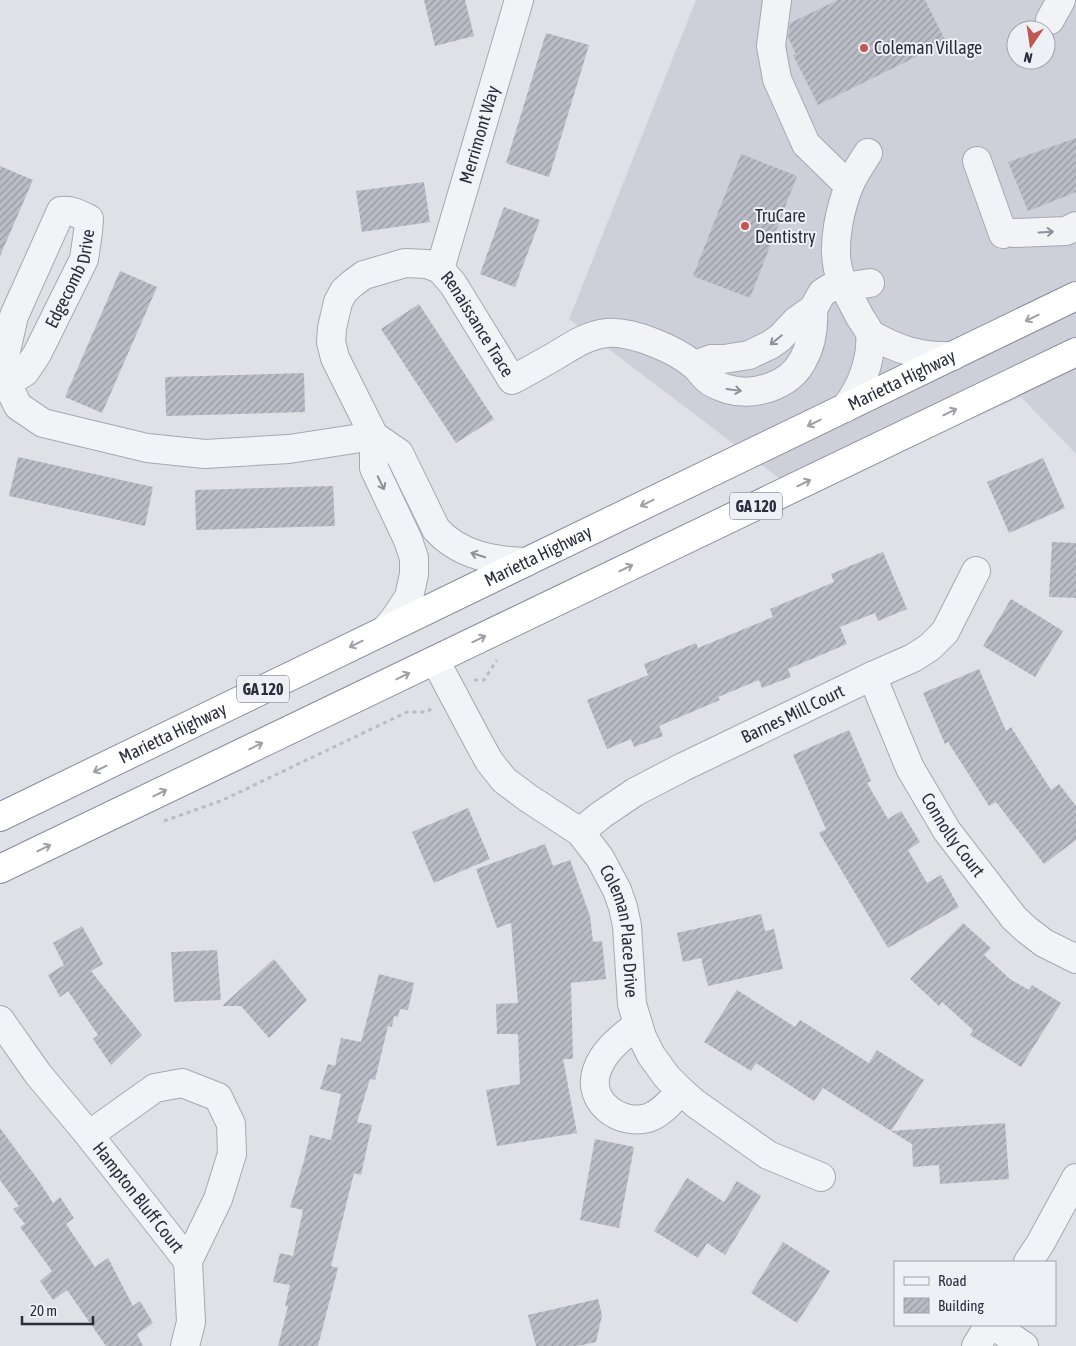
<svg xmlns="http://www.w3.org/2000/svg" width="1076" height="1346" viewBox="0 0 1076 1346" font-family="'Asap Condensed',sans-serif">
<defs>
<pattern id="building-hatch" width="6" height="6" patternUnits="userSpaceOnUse" patternTransform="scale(1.25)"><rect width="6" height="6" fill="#babcc6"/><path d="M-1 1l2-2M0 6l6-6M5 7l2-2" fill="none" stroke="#9799a2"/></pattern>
</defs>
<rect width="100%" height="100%" fill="#e0e1e7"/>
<!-- built -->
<path fill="#ced0d9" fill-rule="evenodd" d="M696 0H1076V454L1021 397 801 495 569 319ZM1016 30H1046V60H1016Z"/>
<!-- building -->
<g fill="url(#building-hatch)">
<polygon points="424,0 465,0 474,36 435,46"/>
<polygon points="838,0 925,0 946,42 818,105 793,55 796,54 788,37 790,23"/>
<polygon points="546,33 589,45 549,177 506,163"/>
<polygon points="1076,138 1076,192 1028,211 1008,162"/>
<polygon points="741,154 797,176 750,298 693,276"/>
<polygon points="0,166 33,180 0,256"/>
<polygon points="424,182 430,222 362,232 356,191"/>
<polygon points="504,207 540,220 515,287 480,274"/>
<polygon points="120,271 157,287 102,413 65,397"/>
<polygon points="419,304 494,419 456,443 381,329"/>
<polygon points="304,373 305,412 166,416 165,377"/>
<polygon points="18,457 153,487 145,526 9,496"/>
<polygon points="1043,458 1065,508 1009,533 987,482"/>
<polygon points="333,486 335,526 196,530 195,490"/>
<polygon points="1052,542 1076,543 1076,598 1049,597"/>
<polygon points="883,552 907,609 878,621 875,613 840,627 847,644 788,669 791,677 762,688 759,680 718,697 720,700 659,726 663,736 634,747 631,739 607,749 587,700 648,675 644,664 696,643 698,648 773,617 770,609 834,582 831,574"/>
<polygon points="1011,599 1063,631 1035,677 983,646"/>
<polygon points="979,669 1006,731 1011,727 1051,790 1059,784 1076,806 1076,840 1044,864 996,802 989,806 948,742 945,744 923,693"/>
<polygon points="849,730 871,781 867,783 888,819 901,811 920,842 908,850 927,883 941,875 959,907 888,948 819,833 826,829 793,755"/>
<polygon points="468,808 490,859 434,883 412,832"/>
<polygon points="545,844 553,866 570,860 590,916 593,942 602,941 606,979 571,983 573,1059 563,1059 577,1133 497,1146 486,1090 520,1084 518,1034 497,1034 496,1004 518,1003 511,923 497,928 476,869"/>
<polygon points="761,914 765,931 774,929 783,969 708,986 701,958 683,962 677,933"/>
<polygon points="963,923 991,948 984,955 1010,979 1029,990 1032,985 1061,1003 1021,1067 970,1035 973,1030 942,1002 939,1006 910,979"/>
<polygon points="82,926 103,964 91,971 142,1035 111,1065 93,1039 98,1035 68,991 60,997 48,975 64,965 53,943"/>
<polygon points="217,950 221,1000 174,1002 171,952"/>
<polygon points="274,959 307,1000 269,1038 241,1006 222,1006"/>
<polygon points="379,974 414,983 408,1010 400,1009 398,1017 394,1016 392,1027 388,1026 375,1080 370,1079 357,1122 372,1125 361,1175 354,1173 331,1266 338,1268 318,1346 278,1346 288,1306 285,1306 290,1285 273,1282 280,1253 293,1256 303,1210 290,1207 304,1161 310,1135 331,1140 341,1094 320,1089 328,1064 335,1066 341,1038 361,1042"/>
<polygon points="737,990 795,1027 800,1020 869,1063 877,1050 924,1080 891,1131 823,1088 814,1101 756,1063 751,1071 704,1042"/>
<polygon points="1005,1123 1009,1179 940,1184 939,1165 913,1167 912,1144 891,1131"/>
<polygon points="0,1128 39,1181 53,1203 60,1197 74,1218 66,1224 95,1267 108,1258 133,1306 140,1301 153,1323 137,1334 143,1346 106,1346 67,1290 53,1300 40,1281 52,1271 20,1227 25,1224 13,1209 19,1206 0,1180"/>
<polygon points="595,1139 634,1147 619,1228 580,1220"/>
<polygon points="687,1178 724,1202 737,1181 761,1196 725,1255 707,1243 698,1258 654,1231"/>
<polygon points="783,1242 830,1271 797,1323 751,1293"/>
<polygon points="598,1299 602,1315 596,1342 578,1346 536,1346 528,1315"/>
</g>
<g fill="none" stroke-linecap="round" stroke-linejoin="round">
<!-- minor casing -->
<g stroke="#a6a7b1" stroke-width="30">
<g id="minor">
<polyline points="777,0 771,46 777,79 806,144 849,186"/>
<polyline points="1050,20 1061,0"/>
<polyline points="977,161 1003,234"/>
<polyline points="1014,233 1066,231 1076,226"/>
<path id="s1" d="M440 269 519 0"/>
<polyline points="844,287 870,283"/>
<path d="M870 334C898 350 920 357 953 356"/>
<polyline points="695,365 711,359 724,359 749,355 770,345 780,338 796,321 813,309 822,293 841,281"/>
<path id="s2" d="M7 383 25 372 37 354 84 259 88 232 89 219C79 214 72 210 61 211L14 316 4 360 7 383 18 406 43 423 147 448 205 454 289 449 374 436"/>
<path d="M845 408C859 391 867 371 870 349 870 344 871 338 870 334 868 328 863 322 860 317 852 301 842 286 838 269 832 244 840 209 849 186 854 174 861 164 868 153"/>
<path d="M374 436 399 453 436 529C459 555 493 561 526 562"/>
<path id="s3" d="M385 630 395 618 409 597 414 574V558L408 540 374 468V436L335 358 331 342 332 328 338 302 344 291 353 283 364 275 405 263 427 264 440 269 453 284 512 380C527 372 541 364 555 356 572 346 587 335 607 333 632 331 675 349 694 365 699 369 702 375 707 379 712 384 721 387 727 389 754 397 790 386 803 360 812 344 814 326 813 309"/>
<path id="s4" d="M435 660 478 741 489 761 504 780 528 798 580 832 600 858 617 890 623 907 627 926 632 1004 642 1037 651 1055 667 1077 681 1091 696 1104 768 1155 821 1177"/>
<path id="s5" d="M872 676 910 768 947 831 1014 918 1027 930 1044 943 1076 959"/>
<path id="s6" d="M580 832 601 815 635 792 683 767 872 676 913 658 930 647 945 632 976 571"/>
<path id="s7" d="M0 1020 38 1074 89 1135 188 1261"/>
<path d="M638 1024C622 1037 604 1050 597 1070 586 1101 619 1126 648 1118 662 1113 671 1101 681 1091"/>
<polyline points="89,1135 155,1088 182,1083 218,1097 231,1124 232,1154 218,1199 188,1261 191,1322 185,1346"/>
<polyline points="1028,1262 1040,1244 1076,1178"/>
<polyline points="993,1325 1024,1346"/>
<polyline points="976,1346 989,1325"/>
</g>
</g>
<!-- highway casing -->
<g stroke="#898c9c" stroke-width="30">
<g id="highway">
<path id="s8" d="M0 817 526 562 1076 296"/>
<polyline points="0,869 1076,352"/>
</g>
</g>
<!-- path -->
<g stroke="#babcc2" stroke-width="3" stroke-dasharray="4 4" stroke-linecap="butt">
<polyline points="474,680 484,680 497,660"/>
<polyline points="164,821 223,800 407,712 428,712 432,707"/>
</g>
<!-- minor -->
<use href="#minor" stroke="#f2f3f6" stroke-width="28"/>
<!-- highway -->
<use href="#highway" stroke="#fff" stroke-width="28"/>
</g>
<!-- one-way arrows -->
<defs><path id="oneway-shaft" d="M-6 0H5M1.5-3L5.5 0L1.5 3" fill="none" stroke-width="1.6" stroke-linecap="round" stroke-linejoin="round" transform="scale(1.25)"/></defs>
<g stroke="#8e909a">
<use href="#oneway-shaft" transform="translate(1046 232) rotate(-3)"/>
<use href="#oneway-shaft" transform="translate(776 340) rotate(141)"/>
<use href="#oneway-shaft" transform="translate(734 390) rotate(8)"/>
<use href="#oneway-shaft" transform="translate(381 483) rotate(64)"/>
<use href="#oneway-shaft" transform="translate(478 555) rotate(-162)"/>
</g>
<g stroke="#9fa0a8">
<use href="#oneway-shaft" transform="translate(1032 318) rotate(154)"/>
<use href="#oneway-shaft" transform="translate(950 412) rotate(-26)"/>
<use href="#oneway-shaft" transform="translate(814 423) rotate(154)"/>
<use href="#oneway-shaft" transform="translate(804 483) rotate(-26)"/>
<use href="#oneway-shaft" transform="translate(647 503) rotate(154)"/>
<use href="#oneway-shaft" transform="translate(626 568) rotate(-26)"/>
<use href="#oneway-shaft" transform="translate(479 639) rotate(-26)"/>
<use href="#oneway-shaft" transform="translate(356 644) rotate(154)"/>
<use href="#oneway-shaft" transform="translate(403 676) rotate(-26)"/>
<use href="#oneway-shaft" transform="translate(256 746) rotate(-26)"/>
<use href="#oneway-shaft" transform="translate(100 769) rotate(154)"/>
<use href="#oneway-shaft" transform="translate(160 793) rotate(-26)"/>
<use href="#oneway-shaft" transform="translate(44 848) rotate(-26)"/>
</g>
<!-- markers -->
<g fill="#c05851" stroke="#eff0f5" stroke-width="2">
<circle cx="864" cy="48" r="5"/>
<circle cx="745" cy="226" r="5"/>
</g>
<g text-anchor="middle" stroke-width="4" stroke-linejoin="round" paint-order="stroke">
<!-- shield labels -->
<g fill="#eff0f5" stroke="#656874" stroke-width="1">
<rect x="730" y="492.5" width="52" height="27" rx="4"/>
<rect x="237" y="675.5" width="52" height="27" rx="4"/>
</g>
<g font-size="16" font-weight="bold" fill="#2a2d3d">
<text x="756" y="512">GA 120</text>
<text x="263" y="695">GA 120</text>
</g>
<!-- poi labels -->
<g font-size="18" fill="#2a2d3d" stroke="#eff0f5" text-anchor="start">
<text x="874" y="54">Coleman Village</text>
<text x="755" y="222">TruCare<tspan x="755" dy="21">Dentistry</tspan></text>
</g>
<!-- street labels -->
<g font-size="18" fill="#2a2d3d" stroke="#eff0f5">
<text dy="6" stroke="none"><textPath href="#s1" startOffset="140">Merrimont Way</textPath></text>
<text dy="6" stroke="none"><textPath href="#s2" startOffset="126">Edgecomb Drive</textPath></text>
<text dy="6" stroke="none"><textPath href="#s3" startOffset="539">Renaissance Trace</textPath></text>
<text dy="6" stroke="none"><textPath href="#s8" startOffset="1002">Marietta Highway</textPath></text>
<text dy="6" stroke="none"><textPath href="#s8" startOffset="598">Marietta Highway</textPath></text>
<text dy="6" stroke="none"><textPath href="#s6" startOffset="244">Barnes Mill Court</textPath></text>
<text dy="6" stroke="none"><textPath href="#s8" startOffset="192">Marietta Highway</textPath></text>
<text dy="6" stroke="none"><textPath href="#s5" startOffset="179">Connolly Court</textPath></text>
<text dy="6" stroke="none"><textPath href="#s4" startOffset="341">Coleman Place Drive</textPath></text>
<text dy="6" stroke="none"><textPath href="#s7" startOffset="225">Hampton Bluff Court</textPath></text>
</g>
</g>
<!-- legend -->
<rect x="894" y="1261" width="162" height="65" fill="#eff0f5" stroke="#a0a2ab"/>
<rect x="904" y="1277" width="25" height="8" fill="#f2f3f6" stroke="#a0a2ab"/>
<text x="938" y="1286" font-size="15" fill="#2a2d3d">Road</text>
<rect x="904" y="1298" width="25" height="15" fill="url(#building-hatch)" stroke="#a0a2ab"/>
<text x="938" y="1311" font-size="15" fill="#2a2d3d">Building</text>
<!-- north arrow -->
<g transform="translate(1031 45) rotate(193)"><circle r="24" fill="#eff0f5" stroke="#a0a2ab"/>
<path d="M0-4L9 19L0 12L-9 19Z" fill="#c05851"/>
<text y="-8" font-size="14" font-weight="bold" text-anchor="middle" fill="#2a2d3d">N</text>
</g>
<!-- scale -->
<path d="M22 1316v8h71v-8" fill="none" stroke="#2a2d3d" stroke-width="2.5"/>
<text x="30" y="1316" font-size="15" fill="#2a2d3d" stroke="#eff0f5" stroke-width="4" paint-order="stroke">20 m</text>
</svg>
